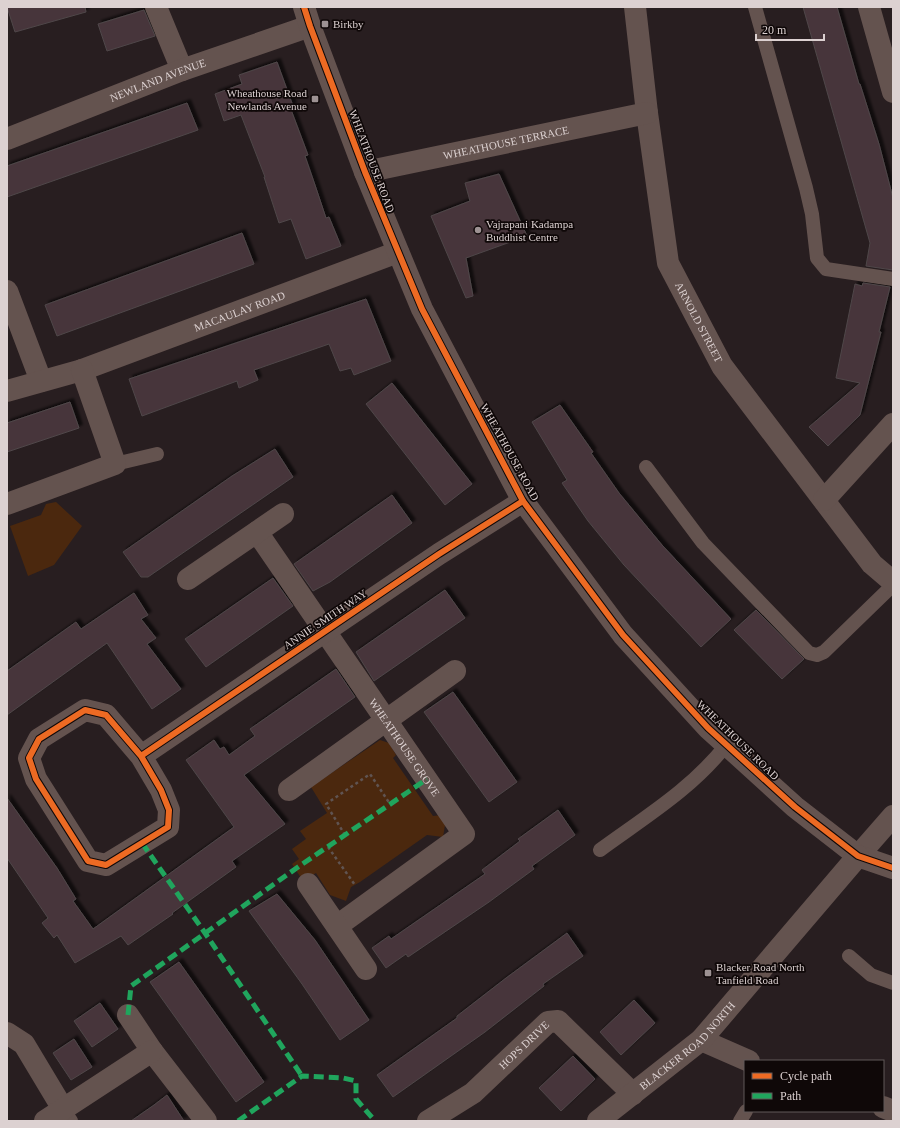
<svg xmlns="http://www.w3.org/2000/svg" width="900" height="1128" viewBox="0 0 900 1128" font-family="Georgia,serif">
<defs>
<filter id="shadow"><feDropShadow dx="3.5" dy="-3.5" stdDeviation="1" flood-color="#0009"/></filter>
</defs>
<rect width="100%" height="100%" fill="#281e20"/>
<!-- green -->
<g fill="#4b280e">
<polygon points="56,502 82,526 54,565 28,576 10,526 41,515 46,504"/>
<polygon points="380,740 389,743 396,755 393,758 433,816 442,815 446,819 443,837 427,835 360,882 351,887 346,901 330,895 316,873 303,881 292,864 299,859 292,849 306,839 300,831 327,813 311,787"/>
</g>
<!-- building -->
<g fill="#47353b" stroke="#4f4749" filter="url(#shadow)">
<polygon points="7,7 85,7 86,12 15,32"/>
<polygon points="803,7 837,7 859,84 860,84 879,144 893,198 893,270 866,266 870,243"/>
<polygon points="144,10 155,36 107,51 98,24"/>
<polygon points="277,62 293,106 290,107 308,155 305,156 315,185 326,218 329,217 341,246 306,259 291,219 279,223 264,177 265,177 241,115 224,121 215,94 242,84 239,75"/>
<polygon points="187,103 198,130 7,197 7,166"/>
<polygon points="499,174 527,236 466,258 473,296 466,298 431,216 470,201 465,183"/>
<polygon points="242,233 254,264 57,336 45,305"/>
<polygon points="863,283 890,287 879,332 881,332 860,415 828,446 809,427 860,383 836,378 855,284 862,286"/>
<polygon points="366,299 391,361 354,375 351,368 340,371 329,344 254,370 258,380 239,388 237,381 142,416 129,379"/>
<polygon points="392,383 472,484 445,505 366,404"/>
<polygon points="70,402 79,428 7,452 7,423"/>
<polygon points="560,405 593,452 591,453 619,493 662,545 731,619 701,647 624,565 588,521 562,483 567,480 532,422"/>
<polygon points="275,449 293,477 148,577 141,577 123,552 232,476"/>
<polygon points="392,495 412,523 330,582 313,591 294,564"/>
<polygon points="273,578 293,606 206,667 185,639"/>
<polygon points="445,590 465,618 374,681 356,652"/>
<polygon points="134,593 148,615 141,619 156,638 147,644 181,689 152,709 107,643 7,715 7,671 76,622 81,629"/>
<polygon points="756,610 804,659 782,679 734,630"/>
<polygon points="336,669 355,697 244,775 285,824 232,861 236,867 172,913 173,914 128,945 121,936 75,963 57,935 54,938 42,923 48,918 7,858 7,798 57,868 76,899 73,901 93,929 234,827 186,760 214,740 220,749 224,747 229,755 255,736 250,729"/>
<polygon points="453,692 517,782 489,802 424,712"/>
<polygon points="558,810 575,835 532,866 534,869 489,902 408,957 406,954 386,968 372,948 389,936 391,939 485,874 482,870 520,841 518,839"/>
<polygon points="277,894 315,940 369,1020 340,1040 302,984 249,911"/>
<polygon points="567,933 583,956 543,984 544,986 485,1032 393,1097 377,1075 457,1018 457,1016 506,978"/>
<polygon points="179,962 264,1082 236,1102 150,982"/>
<polygon points="634,1000 655,1023 621,1055 600,1032"/>
<polygon points="100,1003 118,1029 92,1047 74,1021"/>
<polygon points="74,1039 92,1067 71,1080 53,1053"/>
<polygon points="573,1056 595,1079 561,1111 539,1088"/>
<polygon points="167,1095 184,1121 131,1121 154,1105"/>
</g>
<g fill="none" stroke-linecap="round" stroke-linejoin="round">
<!-- path -->
<g stroke="#605452" stroke-width="2.5" stroke-dasharray="3 3" stroke-linecap="butt">
<polyline points="345,835 326,804 370,774 390,804"/>
<polyline points="328,847 355,885"/>
</g>
<!-- service -->
<g stroke="#64534f" stroke-width="14">
<polyline points="755,7 806,188 812,214 817,258 826,269 893,279"/>
<polyline points="115,464 157,454"/>
<polyline points="646,467 703,543 809,653 817,655 824,652 893,585"/>
<path d="M600 850C645 817 692 789 727 744"/>
<polyline points="849,956 871,975 893,983"/>
<polyline points="63,1109 71,1121"/>
<polyline points="740,1121 746,1111"/>
</g>
<!-- minor -->
<g stroke="#64534f" stroke-width="22">
<polyline points="156,7 182,70"/>
<path id="s1" d="M635 7 647 113 668 263 722 366 872 564 893 582"/>
<polyline points="869,7 893,92"/>
<path id="s2" d="M7 139 182 70 310 26"/>
<path id="s3" d="M365 172 647 113"/>
<polyline points="7,291 41,381"/>
<path id="s4" d="M7 391 82 370 398 252"/>
<polyline points="824,500 893,424"/>
<polyline points="7,504 115,464 82,370"/>
<path id="s5" d="M257 532 464 834 337 926"/>
<polyline points="188,579 283,514"/>
<polyline points="141,756 106,715 85,710 39,739 29,758 36,779 88,861 106,865 168,827 169,810 161,790 141,756 439,554 523,501"/>
<polyline points="289,790 455,671"/>
<polyline points="858,856 893,816"/>
<polyline points="308,884 366,969"/>
<polyline points="128,1015 152,1051 206,1121"/>
<polyline points="7,1033 24,1044 63,1109"/>
<polyline points="701,1040 749,1061"/>
<polyline points="883,1107 893,1111"/>
<polyline points="45,1121 152,1051"/>
<path id="s6" d="M428 1121 473 1093 548 1022 558 1021 633 1094"/>
</g>
<!-- tertiary -->
<g stroke="#64534f" stroke-width="22">
<polyline points="304,7 310,26 365,172 422,309 523,501 623,635 708,728 795,807 858,856 893,868"/>
<path id="s7" d="M598 1121 701 1040 858 856"/>
</g>
<!-- quiet -->
<g stroke="#20a55d" stroke-width="5" stroke-dasharray="10 5" stroke-linecap="butt">
<polyline points="142,843 205,933 302,1076"/>
<polyline points="128,1015 131,986 298,867 427,779"/>
<polyline points="238,1121 302,1076 343,1078 356,1081 356,1099 375,1121"/>
</g>
<!-- cycleway casing -->
<g stroke="#0f0808" stroke-width="8">
<g id="cycleway">
<polyline points="304,7 310,26 365,172 422,309 523,501 623,635 708,728 795,807 858,856 893,868"/>
<polyline points="141,756 106,715 85,710 39,739 29,758 36,779 88,861 106,865 168,827 169,810 161,790 141,756 439,554 523,501"/>
</g>
</g>
<!-- cycleway -->
<use href="#cycleway" stroke="#ed6a23" stroke-width="6"/>
</g>
<!-- markers -->
<g fill="#9d9293" stroke="#0f0808" stroke-width="1.5">
<rect x="321" y="20" width="8" height="8" rx="2"/>
<rect x="311" y="95" width="8" height="8" rx="2"/>
<circle cx="478" cy="230" r="4"/>
<rect x="704" y="969" width="8" height="8" rx="2"/>
</g>
<g text-anchor="middle" stroke-width="3.5" stroke-linejoin="round" paint-order="stroke">
<!-- poi labels -->
<g font-size="11" fill="#dcd1d1" stroke="#0f0808" text-anchor="start">
<text x="333" y="28">Birkby</text>
<text x="307" y="97" text-anchor="end">Wheathouse Road<tspan x="307" dy="13">Newlands Avenue</tspan></text>
<text x="486" y="228">Vajrapani Kadampa<tspan x="486" dy="13">Buddhist Centre</tspan></text>
<text x="716" y="971">Blacker Road North<tspan x="716" dy="13">Tanfield Road</tspan></text>
</g>
<!-- street labels -->
<g font-size="11" fill="#dcd1d1" stroke="#0f0808">
<text dy="4" stroke="none"><textPath href="#s2" startOffset="162">NEWLAND AVENUE</textPath></text>
<text dy="4" stroke="none"><textPath href="#s3" startOffset="144">WHEATHOUSE TERRACE</textPath></text>
<text transform="translate(372 161) rotate(69)" y="4">WHEATHOUSE ROAD</text>
<text dy="4" stroke="none"><textPath href="#s4" startOffset="246">MACAULAY ROAD</textPath></text>
<text dy="4" stroke="none"><textPath href="#s1" startOffset="325">ARNOLD STREET</textPath></text>
<text transform="translate(510 452) rotate(61)" y="4">WHEATHOUSE ROAD</text>
<text transform="translate(325 619) rotate(-34)" y="4">ANNIE SMITH WAY</text>
<text transform="translate(738 740) rotate(44)" y="4">WHEATHOUSE ROAD</text>
<text dy="4" stroke="none"><textPath href="#s5" startOffset="261">WHEATHOUSE GROVE</textPath></text>
<text dy="4" stroke="none"><textPath href="#s7" startOffset="117">BLACKER ROAD NORTH</textPath></text>
<text dy="4" stroke="none"><textPath href="#s6" startOffset="123">HOPS DRIVE</textPath></text>
</g>
</g>
<!-- border -->
<rect width="900" height="1128" fill="none" stroke="#dcd1d1" stroke-width="16"/>
<!-- legend -->
<rect x="744" y="1060" width="140" height="52" fill="#0f0808" stroke="#615858"/>
<rect x="752" y="1073" width="20" height="6" fill="#ed6a23" stroke="#615858"/>
<text x="780" y="1080" font-size="12" fill="#dcd1d1">Cycle path</text>
<rect x="752" y="1093" width="20" height="6" fill="#20a55d" stroke="#615858"/>
<text x="780" y="1100" font-size="12" fill="#dcd1d1">Path</text>
<!-- scale -->
<path d="M756 34v6h68v-6" fill="none" stroke="#dcd1d1" stroke-width="2"/>
<text x="762" y="34" font-size="12" fill="#dcd1d1" stroke="#0f0808" stroke-width="3" paint-order="stroke">20 m</text>
</svg>
